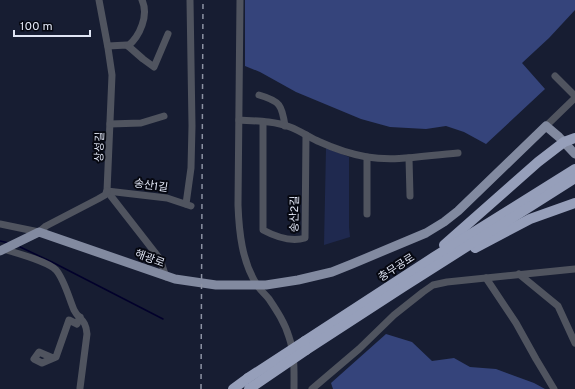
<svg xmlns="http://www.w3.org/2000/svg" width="575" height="389" viewBox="0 0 575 389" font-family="Overpass,'Noto Sans KR',sans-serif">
<rect width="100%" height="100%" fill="#171d32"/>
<!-- green -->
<polygon fill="#1f294f" points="326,148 349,157 349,227 350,237 324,245"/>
<!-- forest -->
<g fill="#35447b">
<polygon points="245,0 575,0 575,10 549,38 522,63 545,89 486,144 464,132 446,126 426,129 390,127 361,119 296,92 260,72 245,66"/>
<polygon points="386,334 412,342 432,361 454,358 470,367 496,369 534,383 545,389 333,389 331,383"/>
</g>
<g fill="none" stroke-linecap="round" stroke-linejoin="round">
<!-- stream -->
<g stroke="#02002b" stroke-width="1.5">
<polyline points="0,241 9,243"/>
<polyline points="18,246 52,262 163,319"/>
</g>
<!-- minor -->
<g stroke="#50545f" stroke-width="7">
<polyline points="99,0 108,48 112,75 107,191 160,259 166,277"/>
<path d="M240 0 238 205C239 232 242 262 257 285 260 290 265 294 269 299 277 311 285 323 289 337 295 354 294 372 294 389"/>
<polyline points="108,46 127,45 143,59 154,67 168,34"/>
<path d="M128 46C140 36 149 15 142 0"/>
<polyline points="555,76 575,96"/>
<path d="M259 95C280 101 282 105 285 126"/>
<path d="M239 120C256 121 274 121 290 127 301 131 310 138 320 142 335 149 351 154 367 157 397 162 428 155 458 153"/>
<path d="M263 122V230C276 237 291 242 305 238L306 135"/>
<polyline points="110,124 141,123 164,116"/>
<polyline points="546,126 575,98"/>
<polyline points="409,158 410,196"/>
<polyline points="107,191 167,198 191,206"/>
<polyline points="186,204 191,168 192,126 190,0"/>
<polyline points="367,214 367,157"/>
<polyline points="0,224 39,232 46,226 98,199 105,195 107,191"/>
<path d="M3 249C16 253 47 261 56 270 64 279 69 298 74 310 79 320 86 319 87 334L80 388"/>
<polyline points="519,274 558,306 575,343"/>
<polyline points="486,278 516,323 536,359 554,389"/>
<polyline points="53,358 39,352 34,359 42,363 56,357 69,320 77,324 80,317"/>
<polyline points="312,389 359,349 394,315 423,292 433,285 447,282 575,269"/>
</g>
<!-- major -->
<polyline stroke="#828aa0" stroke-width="9" points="0,251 39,232 175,279 216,285 266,285 298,280 332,272 352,264 426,233 444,222 458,211 546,126 559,137 575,154"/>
<!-- highway -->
<g stroke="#969fba" stroke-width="10">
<polyline points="444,245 538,162 564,142 575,138"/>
<polyline points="475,248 530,219 575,203"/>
<polyline points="305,341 434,257 575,169"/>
<polyline points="306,350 403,287 575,178"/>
<polyline points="233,389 248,378"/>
</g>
<!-- rail -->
<polyline stroke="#8d93a4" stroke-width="1.5" stroke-dasharray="5 5" stroke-linecap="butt" points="201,389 203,0"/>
<!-- highway-bridge -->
<g stroke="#969fba" stroke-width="10">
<polyline points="248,378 305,341"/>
<polyline points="249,389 306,350"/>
</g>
</g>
<g text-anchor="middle" stroke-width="4" stroke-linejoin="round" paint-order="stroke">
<!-- street labels -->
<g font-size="11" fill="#e0e5f4" stroke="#060811">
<text transform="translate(99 147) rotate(-88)" y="4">상성길</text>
<text transform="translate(151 185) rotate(8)" y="4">송산1길</text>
<text transform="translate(294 214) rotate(-89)" y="4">송산2길</text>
<text transform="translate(150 258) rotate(20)" y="4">해광로</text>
<text transform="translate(396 267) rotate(-33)" y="4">충무공로</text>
</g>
</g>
<!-- scale -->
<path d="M14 30v6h76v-6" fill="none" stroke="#e0e5f4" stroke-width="2"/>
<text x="20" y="30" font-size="12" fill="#e0e5f4" stroke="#060811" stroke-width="3" paint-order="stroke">100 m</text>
</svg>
